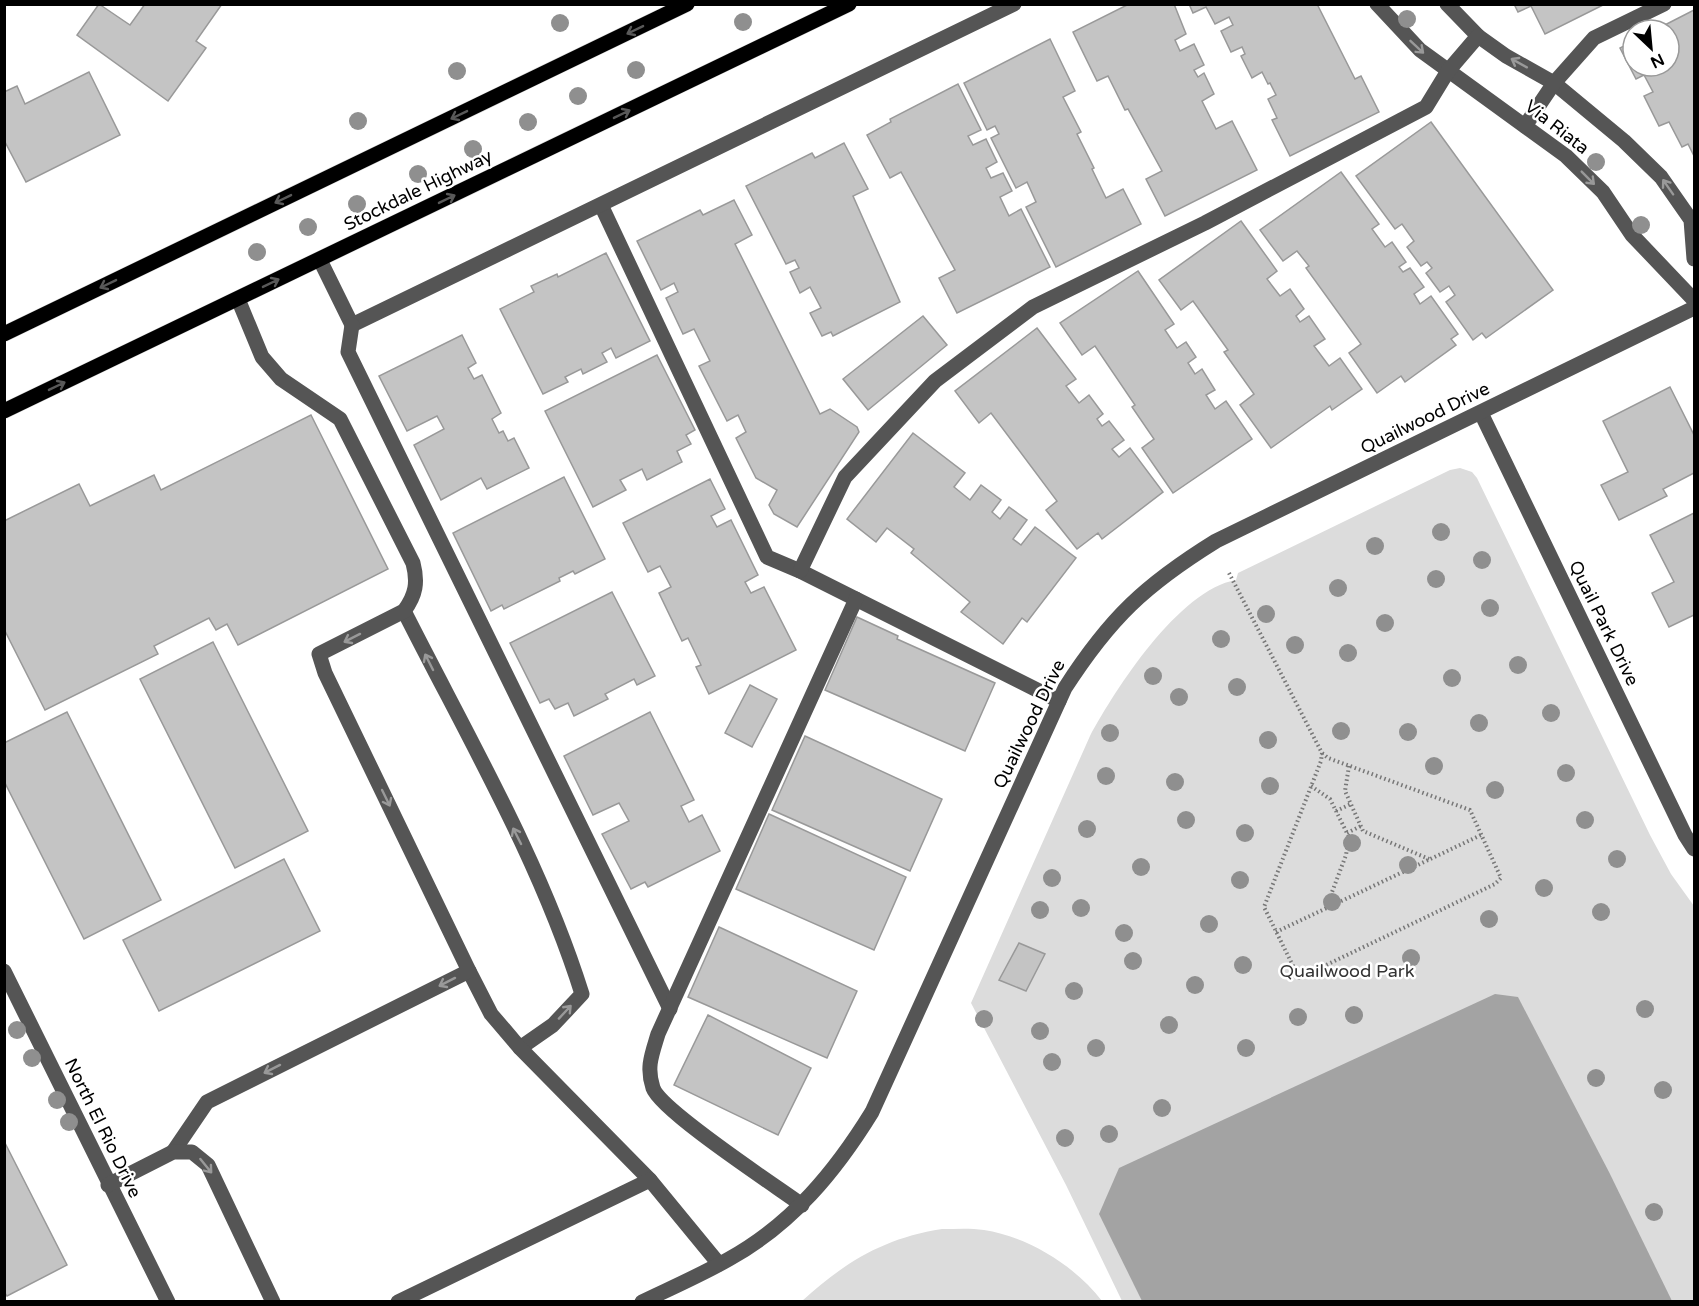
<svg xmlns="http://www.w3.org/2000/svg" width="1699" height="1306" viewBox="0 0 1699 1306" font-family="'Varela Round',sans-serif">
<rect width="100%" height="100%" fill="#fff"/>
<!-- green -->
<g fill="#dcdcdc">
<path d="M1460 468 1472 472 1477 478 1650 835 1671 874 1694 906V1301H1122L1066 1185 971 1003 1090 736C1116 688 1179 590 1236 580L1238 573 1450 470Z"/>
<path d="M942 1229C956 1229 971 1228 984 1230 1029 1237 1075 1266 1102 1301H802C845 1262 884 1238 942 1229Z"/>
</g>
<!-- water -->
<polygon fill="#a3a3a3" points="1495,994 1518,997 1609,1172 1672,1301 1142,1301 1099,1214 1119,1168"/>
<!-- building -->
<g fill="#c4c4c4" stroke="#999" stroke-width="1.5">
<polygon points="99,4 130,25 145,4 222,4 196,41 206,48 168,101 77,35"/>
<polygon points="1129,4 1174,4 1186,34 1175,40 1180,51 1194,44 1204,65 1194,70 1198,77 1204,73 1214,94 1202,101 1216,129 1232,121 1257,170 1165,216 1146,179 1162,171 1128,109 1125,110 1108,76 1097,81 1073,32"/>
<polygon points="1189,4 1317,4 1355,79 1361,76 1379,112 1290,156 1272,120 1277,118 1268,99 1276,95 1270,83 1268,84 1262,72 1252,78 1241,56 1245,54 1242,47 1231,52 1221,31 1233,25 1229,17 1215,24 1206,7 1193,13"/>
<polygon points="1514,4 1605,4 1545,34 1531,6 1518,12"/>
<polygon points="1694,10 1694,156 1688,144 1682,147 1669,122 1659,126 1644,96 1653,92 1644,75 1636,79 1620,48 1633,41 1633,66 1669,66 1669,30 1655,30"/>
<polygon points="1050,39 1075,91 1063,97 1081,132 1077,134 1094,168 1092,169 1106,198 1123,189 1141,224 1056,267 1026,207 1036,202 1027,182 1016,188 991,138 999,134 995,126 987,130 964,83"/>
<polygon points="89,72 120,135 26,182 4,140 4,92 17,86 25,104"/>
<polygon points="958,84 981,130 968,136 973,145 986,139 997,162 986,168 991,178 1003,173 1012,191 1000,197 1009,216 1021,209 1050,267 957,313 939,278 955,270 901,172 890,178 867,135 891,122 890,119"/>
<polygon points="1431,122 1553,290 1486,338 1482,333 1473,340 1446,302 1455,295 1449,286 1440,292 1426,273 1432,268 1427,262 1421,266 1407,247 1414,241 1402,224 1395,229 1356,176"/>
<polygon points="844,143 868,189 853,196 900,302 833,336 831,332 822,336 810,313 821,308 810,287 800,293 790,272 799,268 795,260 786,264 746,186 812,153 815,158"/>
<polygon points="1341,172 1379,224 1372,229 1385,247 1392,242 1406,262 1399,267 1403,272 1410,268 1424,287 1414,294 1420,304 1431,296 1458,334 1451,339 1456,345 1405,382 1401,376 1377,393 1349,353 1361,344 1306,268 1309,266 1297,251 1283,261 1260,230"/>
<polygon points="734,200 752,235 735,244 820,414 830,409 857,427 859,432 797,527 774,514 769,505 777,490 756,478 736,438 746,432 738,415 727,421 699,366 710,361 694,329 683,334 666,298 678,292 674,283 661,290 637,241 700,210 703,215"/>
<polygon points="1241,221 1277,271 1267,279 1280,296 1290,289 1304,309 1296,316 1300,322 1309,316 1325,339 1314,346 1329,366 1340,358 1362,389 1332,410 1330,406 1271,448 1240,405 1254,394 1224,352 1228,350 1193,301 1181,310 1159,280"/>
<polygon points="606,253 650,341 616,358 611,348 602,353 607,362 583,374 581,369 565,377 568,382 543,394 500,309 534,292 531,286 557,274 558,277"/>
<polygon points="1138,271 1174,324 1165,330 1177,348 1186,342 1196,357 1188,363 1195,374 1202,369 1215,390 1206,395 1215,409 1226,401 1252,439 1173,493 1142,448 1154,439 1132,407 1135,405 1095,346 1082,355 1060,323"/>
<polygon points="923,316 947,345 868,410 843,379"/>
<polygon points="1037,328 1076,379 1066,386 1079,403 1089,395 1103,414 1097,419 1102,426 1109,421 1124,440 1112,449 1119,457 1130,448 1163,492 1102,539 1098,533 1077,549 1046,510 1057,501 991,413 979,423 955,391"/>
<polygon points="462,335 476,363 468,368 474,379 482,375 501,413 492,419 499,433 503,431 508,441 514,438 529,468 487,489 481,478 441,500 414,445 444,429 437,416 407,431 379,376"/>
<polygon points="657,355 695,430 686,435 691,444 677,451 682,462 647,480 642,469 620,480 626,490 593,507 545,411"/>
<polygon points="1670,387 1694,435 1694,473 1663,489 1667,496 1619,520 1601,485 1628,472 1603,421"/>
<polygon points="311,415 388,569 238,645 227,624 216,630 209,618 154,646 158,654 45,710 4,629 4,521 79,484 90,506 154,475 161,490"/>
<polygon points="913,433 965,473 954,487 970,500 981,485 1001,500 992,512 1000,519 1009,507 1027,520 1013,539 1021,545 1035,527 1076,558 1027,622 1022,618 1003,644 961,612 970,602 911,553 914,549 887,528 876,542 847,519"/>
<polygon points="564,477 605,559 575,574 573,571 559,578 560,581 504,609 502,605 491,611 453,533"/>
<polygon points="710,479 725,509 711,516 717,527 731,520 758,575 745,582 751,593 764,587 796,650 709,694 696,667 701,665 688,638 682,641 659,593 671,587 660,566 648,572 623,523"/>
<polygon points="1694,513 1694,615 1669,627 1652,593 1674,582 1650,535"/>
<polygon points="612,592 655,676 637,685 634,679 605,694 608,699 574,716 568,703 555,709 549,699 540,703 510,643"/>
<polygon points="857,617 898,636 897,639 995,683 965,751 825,690"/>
<polygon points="213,642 308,831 235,868 140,679"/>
<polygon points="750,685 777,699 752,747 725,733"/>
<polygon points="67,712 161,900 84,939 4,781 4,743"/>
<polygon points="650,712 694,800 681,806 689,822 702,815 720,851 648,887 645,882 631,889 602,834 629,821 619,803 593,815 564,756"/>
<polygon points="805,736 942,799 910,871 772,810"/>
<polygon points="769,814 906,877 874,950 736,889"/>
<polygon points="284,859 320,931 159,1011 123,940"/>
<polygon points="719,927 857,991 827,1058 688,997"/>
<polygon points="1019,943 1045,954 1026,991 999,980"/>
<polygon points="708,1015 811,1068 778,1135 674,1085"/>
<polygon points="4,1141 67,1265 7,1296 4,1292"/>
</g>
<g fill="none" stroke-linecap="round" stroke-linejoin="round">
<!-- major casing -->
<g stroke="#dbdbdb" stroke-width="16">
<g id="major">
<polyline points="4,334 687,4"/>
<polyline points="4,411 849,4"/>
</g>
</g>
<!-- path -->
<g stroke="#777" stroke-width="4" stroke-dasharray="1.5 3" stroke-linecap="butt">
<polyline points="1229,573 1322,753 1321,761 1264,907 1299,978 1495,884 1501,878 1470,810 1328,758 1322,753"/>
<polyline points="1349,766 1345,791 1363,831 1429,859"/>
<polyline points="1311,786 1330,799 1349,837 1346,855 1326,908"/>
<polyline points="1336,811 1351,804"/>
<polyline points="1347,833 1361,826"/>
<polyline points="1276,932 1481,835"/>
</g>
<!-- minor -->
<g stroke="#555" stroke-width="15">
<polyline points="1377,4 1420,50 1566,156 1603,192 1632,235 1694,300"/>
<polyline points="1447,4 1478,36 1506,56 1554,83 1624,141 1661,177 1691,220 1694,259"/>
<polyline points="1525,126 1554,83 1594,38 1664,4"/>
<polyline points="601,205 767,557 800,571 1059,701"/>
<polyline points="320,260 352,325 1014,4"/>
<polyline points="352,325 348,352 670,1009"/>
<polyline points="1481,413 1685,835 1694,849"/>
<polyline points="800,571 845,477 935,381 1033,307 1205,223 1426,107 1448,71 1478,36"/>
<path d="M404 611C467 736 540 860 582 994L553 1025 520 1048"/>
<polyline points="4,971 168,1302"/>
<polyline points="469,971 491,1014 520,1048 650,1180"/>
<path d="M173 1152 207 1102 469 971 325 673 319 654 404 611C416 595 418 582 413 563L340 419 281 379 262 357 238 299"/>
<polyline points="108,1185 173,1152 192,1152 208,1165 273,1302"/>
<path d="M802 1205C776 1186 661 1111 653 1088 646 1067 652 1054 658 1034L856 599"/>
<polyline points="398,1302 650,1180 719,1264"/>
<path d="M642 1302C671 1288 701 1275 729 1259 792 1224 835 1172 872 1112L1065 688C1110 618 1145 585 1216 541L1694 308"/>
</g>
<!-- major -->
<use href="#major" stroke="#000" stroke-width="15"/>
</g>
<!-- trees -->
<g fill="#8f8f8f">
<circle cx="1407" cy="19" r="9"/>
<circle cx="743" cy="22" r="9"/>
<circle cx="560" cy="23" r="9"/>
<circle cx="636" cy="70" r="9"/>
<circle cx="457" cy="71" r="9"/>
<circle cx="578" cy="96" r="9"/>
<circle cx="358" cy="121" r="9"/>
<circle cx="528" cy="122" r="9"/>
<circle cx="473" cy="149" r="9"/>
<circle cx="1596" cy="162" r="9"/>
<circle cx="418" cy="174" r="9"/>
<circle cx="357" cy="204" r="9"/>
<circle cx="1641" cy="225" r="9"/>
<circle cx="308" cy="227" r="9"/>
<circle cx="257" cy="252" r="9"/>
<circle cx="1441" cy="532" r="9"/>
<circle cx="1375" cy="546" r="9"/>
<circle cx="1482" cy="560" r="9"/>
<circle cx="1436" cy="579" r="9"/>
<circle cx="1338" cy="588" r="9"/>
<circle cx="1490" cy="608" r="9"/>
<circle cx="1266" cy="614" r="9"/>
<circle cx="1385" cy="623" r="9"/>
<circle cx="1221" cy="639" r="9"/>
<circle cx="1295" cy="645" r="9"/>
<circle cx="1348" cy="653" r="9"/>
<circle cx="1518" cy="665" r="9"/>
<circle cx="1153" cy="676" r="9"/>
<circle cx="1452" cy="678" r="9"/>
<circle cx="1237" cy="687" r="9"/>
<circle cx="1179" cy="697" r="9"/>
<circle cx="1551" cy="713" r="9"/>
<circle cx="1479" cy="723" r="9"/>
<circle cx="1341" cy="731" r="9"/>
<circle cx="1408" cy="732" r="9"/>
<circle cx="1110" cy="733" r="9"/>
<circle cx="1268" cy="740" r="9"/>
<circle cx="1434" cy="766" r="9"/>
<circle cx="1566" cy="773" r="9"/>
<circle cx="1106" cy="776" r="9"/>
<circle cx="1175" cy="782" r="9"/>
<circle cx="1270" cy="786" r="9"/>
<circle cx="1495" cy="790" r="9"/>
<circle cx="1186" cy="820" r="9"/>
<circle cx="1585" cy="820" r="9"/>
<circle cx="1087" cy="829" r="9"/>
<circle cx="1245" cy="833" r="9"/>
<circle cx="1352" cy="843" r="9"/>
<circle cx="1617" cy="859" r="9"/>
<circle cx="1408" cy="865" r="9"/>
<circle cx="1141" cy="867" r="9"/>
<circle cx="1052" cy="878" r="9"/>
<circle cx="1240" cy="880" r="9"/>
<circle cx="1544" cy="888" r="9"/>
<circle cx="1332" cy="902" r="9"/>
<circle cx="1081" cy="908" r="9"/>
<circle cx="1040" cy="910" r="9"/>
<circle cx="1601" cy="912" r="9"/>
<circle cx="1489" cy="919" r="9"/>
<circle cx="1209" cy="924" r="9"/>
<circle cx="1124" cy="933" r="9"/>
<circle cx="1411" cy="958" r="9"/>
<circle cx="1133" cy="961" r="9"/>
<circle cx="1243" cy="965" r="9"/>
<circle cx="1195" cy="985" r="9"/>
<circle cx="1074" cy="991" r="9"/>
<circle cx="1645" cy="1009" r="9"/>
<circle cx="1354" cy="1015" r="9"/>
<circle cx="1298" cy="1017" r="9"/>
<circle cx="984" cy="1019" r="9"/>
<circle cx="1169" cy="1025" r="9"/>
<circle cx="17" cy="1030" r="9"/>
<circle cx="1040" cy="1031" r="9"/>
<circle cx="1096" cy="1048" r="9"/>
<circle cx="1246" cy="1048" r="9"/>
<circle cx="32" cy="1058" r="9"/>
<circle cx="1052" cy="1062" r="9"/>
<circle cx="1596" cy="1078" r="9"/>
<circle cx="1663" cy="1090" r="9"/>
<circle cx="57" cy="1100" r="9"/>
<circle cx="1162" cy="1108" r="9"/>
<circle cx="69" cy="1122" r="9"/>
<circle cx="1109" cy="1134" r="9"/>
<circle cx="1065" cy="1138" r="9"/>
<circle cx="1654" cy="1212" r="9"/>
</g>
<!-- one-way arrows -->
<defs><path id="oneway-shaft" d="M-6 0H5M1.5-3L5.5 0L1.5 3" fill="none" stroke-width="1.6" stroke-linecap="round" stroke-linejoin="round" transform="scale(1.5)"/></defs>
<g stroke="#595959">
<use href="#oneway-shaft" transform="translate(635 30) rotate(154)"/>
<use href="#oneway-shaft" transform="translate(622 114) rotate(-26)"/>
<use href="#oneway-shaft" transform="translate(459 115) rotate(154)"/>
<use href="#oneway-shaft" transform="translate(283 199) rotate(154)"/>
<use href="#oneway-shaft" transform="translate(447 199) rotate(-26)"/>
<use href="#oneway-shaft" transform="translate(271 283) rotate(-26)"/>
<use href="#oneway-shaft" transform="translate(108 284) rotate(154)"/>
<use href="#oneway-shaft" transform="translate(57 386) rotate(-26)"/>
</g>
<g stroke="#999">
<use href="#oneway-shaft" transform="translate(1417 47) rotate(43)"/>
<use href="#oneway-shaft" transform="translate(1519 63) rotate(-151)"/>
<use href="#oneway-shaft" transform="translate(1588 178) rotate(45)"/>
<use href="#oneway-shaft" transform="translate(1668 187) rotate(-125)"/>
<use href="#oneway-shaft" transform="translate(352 638) rotate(153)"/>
<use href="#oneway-shaft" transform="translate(429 662) rotate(-117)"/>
<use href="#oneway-shaft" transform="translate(386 798) rotate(64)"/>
<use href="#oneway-shaft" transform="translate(517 836) rotate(-117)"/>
<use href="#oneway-shaft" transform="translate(447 982) rotate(153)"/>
<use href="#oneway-shaft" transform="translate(565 1012) rotate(-47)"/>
<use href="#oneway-shaft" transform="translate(272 1069) rotate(153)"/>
<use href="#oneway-shaft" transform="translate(206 1166) rotate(51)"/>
</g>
<g text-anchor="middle" stroke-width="5" stroke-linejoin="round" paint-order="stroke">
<!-- street labels -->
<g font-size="18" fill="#000" stroke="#fff">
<text transform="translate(1557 127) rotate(38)" y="6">Via Riata</text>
<text transform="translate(418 190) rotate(-26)" y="6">Stockdale Highway</text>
<text transform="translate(1425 418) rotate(-26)" y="6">Quailwood Drive</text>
<text transform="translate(1604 623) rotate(64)" y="6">Quail Park Drive</text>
<text transform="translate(1029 724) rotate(-64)" y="6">Quailwood Drive</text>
<text transform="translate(103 1128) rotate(64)" y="6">North El Rio Drive</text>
</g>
<!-- park labels -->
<g font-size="18" fill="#333" stroke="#fff">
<text x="1347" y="977">Quailwood Park</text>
</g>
</g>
<!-- border -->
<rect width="1699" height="1306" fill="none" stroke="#000000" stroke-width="12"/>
<!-- north arrow -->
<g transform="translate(1651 48) rotate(154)"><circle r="28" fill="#ffffff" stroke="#999999" stroke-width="1.5"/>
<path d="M0-4.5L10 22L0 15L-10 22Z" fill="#000000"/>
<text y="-9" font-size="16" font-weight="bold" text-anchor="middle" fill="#000000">N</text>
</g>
</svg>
